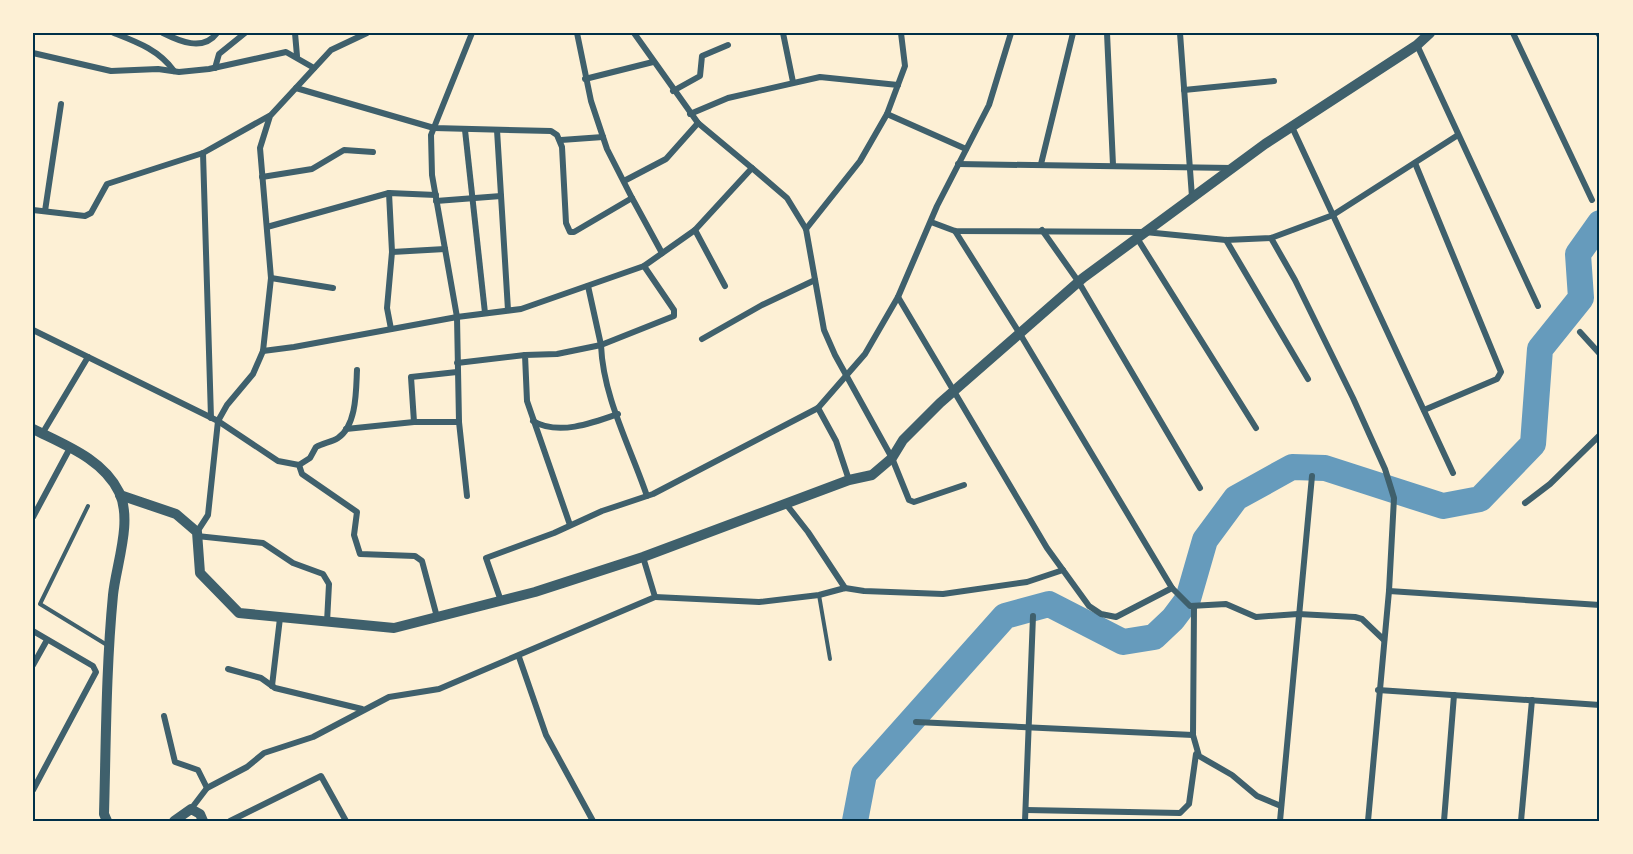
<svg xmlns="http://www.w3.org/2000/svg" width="1633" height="854" viewBox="0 0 1633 854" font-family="Manrope,sans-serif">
<rect width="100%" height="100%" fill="#fdf0d5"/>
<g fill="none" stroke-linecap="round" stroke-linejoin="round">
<!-- river -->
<polyline stroke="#669bbc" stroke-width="26" points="855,821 864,774 1005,616 1049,604 1123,642 1154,637 1173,619 1188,599 1205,540 1236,498 1292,467 1325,468 1443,506 1480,499 1533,444 1540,349 1581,298 1578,254 1600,223"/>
<!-- service -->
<g stroke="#3f606c" stroke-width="4">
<polyline points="88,506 40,604 107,645"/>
<polyline points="819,595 830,659"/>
</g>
<!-- minor -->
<g stroke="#3f606c" stroke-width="6">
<path d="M114 33C137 42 159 50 174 71"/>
<path d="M163 33C179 41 203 52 217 33"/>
<polyline points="295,33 297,56"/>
<polyline points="472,33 431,135 432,175 457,317 521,309 644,266 695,230 752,168 787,198 806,229 824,330 835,355 892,458 909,500 914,502 964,485"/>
<polyline points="634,33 698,123 752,168"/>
<polyline points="783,33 793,82"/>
<polyline points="1107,33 1113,165"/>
<polyline points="1180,33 1192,197"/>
<polyline points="1513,33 1592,200"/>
<polyline points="1598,33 1600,36"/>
<polyline points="1417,45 1538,306"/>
<polyline points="33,53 111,71 158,69 179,72 209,69 286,52 314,68"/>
<polyline points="215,68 219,54 245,33"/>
<polyline points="585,79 653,62"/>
<polyline points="296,88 434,128 551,131 557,135 562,147 566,223 570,232 574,232 632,198 607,149 591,101 577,33"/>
<polyline points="1184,90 1274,81"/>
<polyline points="673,91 700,76 702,56 728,45"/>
<polyline points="690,114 728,98 820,77 898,85"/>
<polyline points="887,114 966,149"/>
<polyline points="1292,127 1453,473"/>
<polyline points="465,130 485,313"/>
<polyline points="497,130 508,310"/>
<polyline points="561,140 603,137"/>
<polyline points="203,153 211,418"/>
<polyline points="1415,163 1501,372 1497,379 1424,410"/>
<polyline points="958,164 1232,168"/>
<polyline points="1041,164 1073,33"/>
<polyline points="262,177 312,169 344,150 373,152"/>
<polyline points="624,181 666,159 698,123"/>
<polyline points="632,198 662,253"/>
<polyline points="436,201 501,196"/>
<polyline points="33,210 85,216 91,213 107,184 203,153 269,116"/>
<polyline points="45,211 61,104"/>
<polyline points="931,222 955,231 1145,232 1226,240 1271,238 1333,215 1458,135"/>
<polyline points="267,227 389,193"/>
<polyline points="806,229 860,161 887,114 905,66 901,33"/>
<polyline points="695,230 725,286"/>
<polyline points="1042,230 1078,281 1200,488"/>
<polyline points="955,231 1020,334 1172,588 1190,606 1226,604 1256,617 1298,614 1355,617 1362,619 1384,640"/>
<polyline points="1137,238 1256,428"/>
<polyline points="1271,238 1295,280 1353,398 1385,469 1394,498 1389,591 1368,821"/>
<polyline points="1226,240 1308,379"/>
<polyline points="392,252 445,249"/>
<polyline points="271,278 333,288"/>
<polyline points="588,286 601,345 674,316 674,310 644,266"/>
<polyline points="898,297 1047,548 1089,606 1101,614 1116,617 1172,588"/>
<polyline points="391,329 387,308 392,252 389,193 436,195"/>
<polyline points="33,330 88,357"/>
<polyline points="1580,332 1600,354"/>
<polyline points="702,339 762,305 815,280"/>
<polyline points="263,351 294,347 457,317 459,422 414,422 346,429"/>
<polyline points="457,363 525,355"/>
<polyline points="818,408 836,441 849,480"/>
<path d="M533 421C558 436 593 423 618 414"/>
<polyline points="414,422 411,377 457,372"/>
<polyline points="459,422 467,496"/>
<polyline points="42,434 88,357 218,421 278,461 299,465 302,474 357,512 354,535 360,554 415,556 422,561 437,617"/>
<path d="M299 465 310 458 316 447C323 443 332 442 338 438 357 425 356 390 357 370"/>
<polyline points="1525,503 1550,484 1600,435"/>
<polyline points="786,504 808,532 845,588"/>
<polyline points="33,517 70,448"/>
<path d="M570 525 527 401 525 355 557 354 601 345C603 397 630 446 647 496"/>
<polyline points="197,532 208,515 218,421 227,405 253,374 263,351 271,278 260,148 270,116 331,50 367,33"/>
<polyline points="197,536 263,543 293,563 323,574 329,584 327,622"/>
<polyline points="1389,591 1600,605"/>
<polyline points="655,597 759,602 819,595 845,588 864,591 943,594 1027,582 1063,570"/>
<polyline points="501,601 486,558 554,533 602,511 653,494 818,408 865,354 898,297 937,206 989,105 1011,33"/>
<polyline points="33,631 93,666 96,672 33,790"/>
<polyline points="519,657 546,735 593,821"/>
<polyline points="33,665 47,640"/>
<polyline points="228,669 261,678 275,688 362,709"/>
<polyline points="272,686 280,618"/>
<polyline points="1378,690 1600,705"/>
<polyline points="164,716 175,762 198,770 207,788"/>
<polyline points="916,722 1193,735 1194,607"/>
<polyline points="1193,735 1199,756 1232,775 1257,796 1281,806"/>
<polyline points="191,809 207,788 247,767 264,753 313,737 389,697 439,689 655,597 643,557"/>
<polyline points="1026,810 1180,813 1189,804 1196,754"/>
<polyline points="230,821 321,776 346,821"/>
<polyline points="1025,821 1033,616"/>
<polyline points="1280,821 1312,476"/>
<polyline points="1444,821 1454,695"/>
<polyline points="1521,821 1532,700"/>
</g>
<!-- tertiary -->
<g stroke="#3f606c" stroke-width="10">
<path d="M33 429C65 445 103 459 119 492 133 521 116 565 113 595 106 668 106 741 104 814L107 821"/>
<polyline points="120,495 176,514 197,532 200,573 239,613 394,628 535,592 643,557 849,480 872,475 892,458 903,440 940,403 1083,278 1265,144 1417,45 1430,33"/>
<polyline points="174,821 191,809 200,814 203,821"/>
</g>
</g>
<!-- border -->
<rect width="1633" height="854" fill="none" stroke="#fdf0d5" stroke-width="69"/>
<rect x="34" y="34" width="1564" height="786" fill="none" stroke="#003049" stroke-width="2"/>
</svg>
